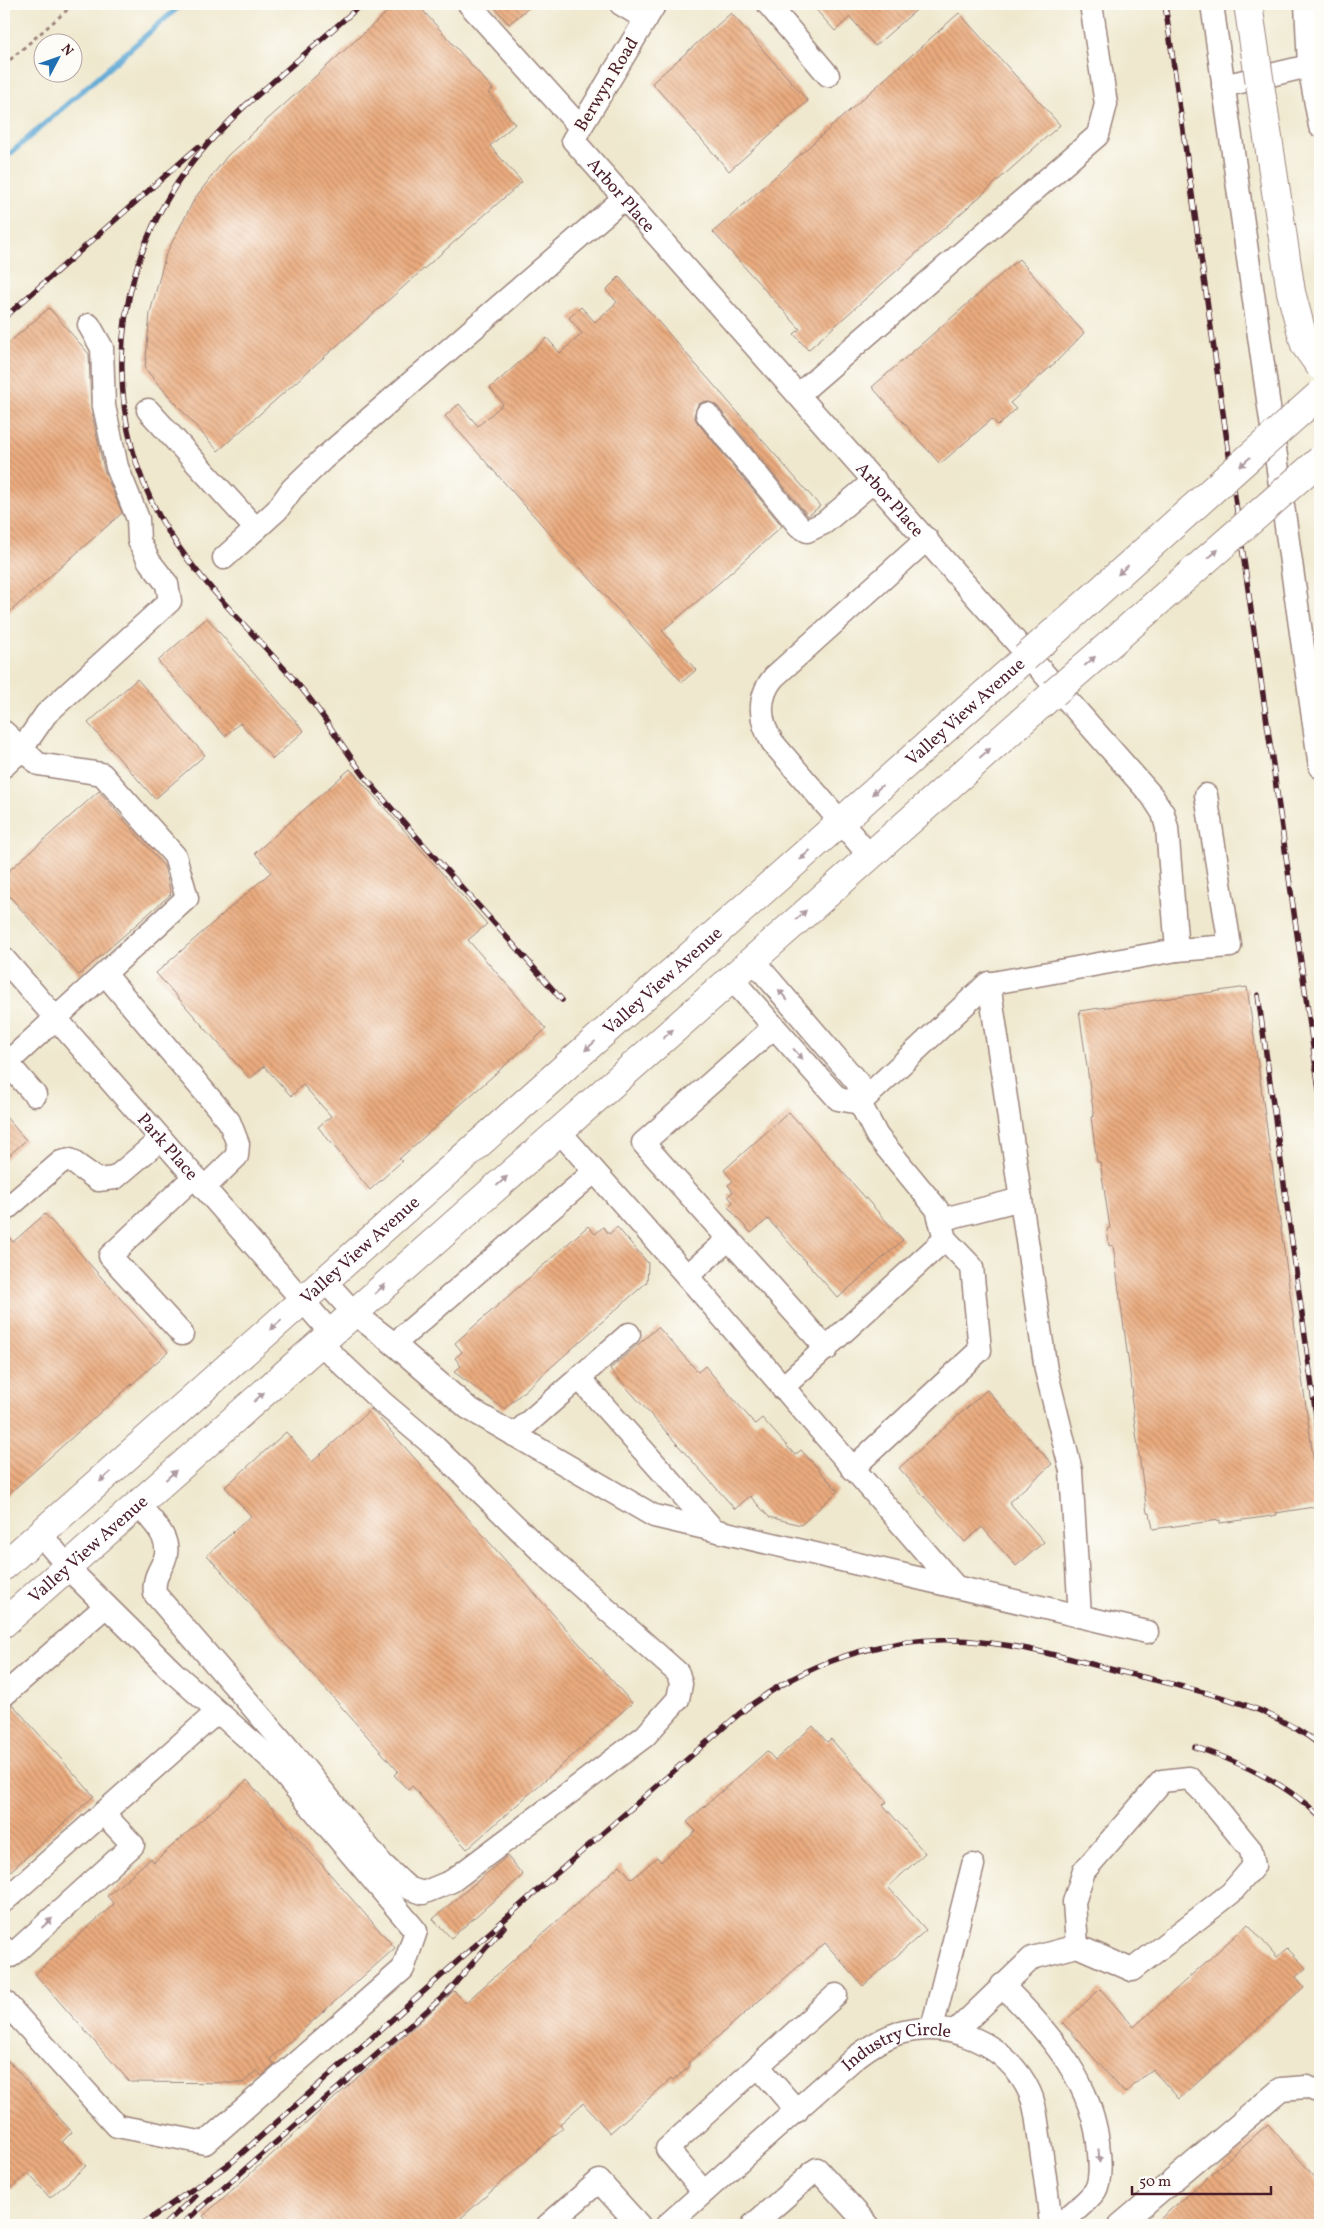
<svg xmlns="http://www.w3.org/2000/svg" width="1324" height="2229" viewBox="0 0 1324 2229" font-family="Vollkorn,serif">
<defs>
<pattern id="building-back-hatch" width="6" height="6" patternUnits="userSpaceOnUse" patternTransform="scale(1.25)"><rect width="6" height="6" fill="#eaab7e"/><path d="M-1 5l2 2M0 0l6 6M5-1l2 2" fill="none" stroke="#c08b67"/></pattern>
</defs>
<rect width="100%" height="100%" fill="#fdfcf7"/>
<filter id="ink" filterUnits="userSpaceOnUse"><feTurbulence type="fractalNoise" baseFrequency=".02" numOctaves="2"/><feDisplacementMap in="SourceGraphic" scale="10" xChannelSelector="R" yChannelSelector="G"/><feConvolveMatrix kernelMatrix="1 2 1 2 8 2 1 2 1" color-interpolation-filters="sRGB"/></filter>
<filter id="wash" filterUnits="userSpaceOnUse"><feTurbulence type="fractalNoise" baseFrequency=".0096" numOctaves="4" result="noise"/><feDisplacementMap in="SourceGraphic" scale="20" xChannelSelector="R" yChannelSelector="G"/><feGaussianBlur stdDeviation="1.12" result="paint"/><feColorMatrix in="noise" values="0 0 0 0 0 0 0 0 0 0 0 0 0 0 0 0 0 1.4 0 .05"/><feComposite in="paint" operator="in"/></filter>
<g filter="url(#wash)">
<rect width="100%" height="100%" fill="#efe8ce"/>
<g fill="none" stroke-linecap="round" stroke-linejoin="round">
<!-- stream -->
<polyline stroke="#5ca7d4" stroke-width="5.5" points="4,159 182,4"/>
</g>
<g id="blocks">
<!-- building -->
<g fill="url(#building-back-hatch)">
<polygon points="396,4 417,4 493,89 488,93 515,124 490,146 522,182 218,451 145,369 150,313 166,254 195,198 228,155"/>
<polygon points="492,4 533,4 509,24"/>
<polygon points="811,4 923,4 875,46 850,17 835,31"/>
<polygon points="731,13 808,101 729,171 652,83"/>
<polygon points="959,13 1060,125 808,350 794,334 800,329 713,232"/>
<polygon points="1019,259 1084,333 1057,361 1010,403 1016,409 998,426 992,419 940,464 872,387"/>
<polygon points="619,277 820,506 808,516 717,406 705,401 698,404 694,416 697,422 782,526 719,583 662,631 696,670 682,682 445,416 459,404 478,426 503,404 490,388 547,338 560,353 582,334 569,318 581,307 595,322 617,302 606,290"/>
<polygon points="49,308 89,354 91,409 104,470 122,513 4,617 4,347"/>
<polygon points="207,618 304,731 273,759 240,723 225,736 158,661"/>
<polygon points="137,679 205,755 155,799 88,723"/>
<polygon points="350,769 487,924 468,940 546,1029 399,1159 402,1161 370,1190 318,1127 331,1116 303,1085 291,1096 264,1066 250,1079 156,973 271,872 255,853"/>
<polygon points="99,791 164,866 171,894 79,975 4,890 4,875"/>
<polygon points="1247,987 1320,1506 1276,1513 1277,1515 1265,1517 1220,1523 1220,1520 1153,1529 1150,1513 1147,1513 1131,1396 1133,1396 1113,1245 1109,1246 1107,1229 1110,1228 1100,1162 1097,1162 1091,1117 1094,1116 1079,1011"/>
<polygon points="789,1112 903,1240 838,1298 768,1219 751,1233 728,1207 733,1202 728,1196 733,1192 728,1185 733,1181 724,1170"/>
<polygon points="4,1115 26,1140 4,1160"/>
<polygon points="45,1214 168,1352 4,1498 4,1232 13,1242"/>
<polygon points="588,1226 595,1234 603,1227 609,1234 617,1227 648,1263 647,1282 504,1409 454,1372 461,1366 455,1358 462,1352 455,1343"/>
<polygon points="658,1327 698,1372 705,1366 755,1424 762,1418 795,1455 801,1450 838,1491 801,1525 769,1517 750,1496 735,1509 610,1369"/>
<polygon points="987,1390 1052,1464 1009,1502 1044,1542 1016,1566 982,1527 965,1542 899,1468"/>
<polygon points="371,1409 632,1703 467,1849 412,1786 408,1790 394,1775 398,1771 207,1555 251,1516 225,1487 286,1432 312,1462"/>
<polygon points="13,1705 94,1796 4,1877 4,1713"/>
<polygon points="813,1726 827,1742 831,1739 859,1771 887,1802 883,1805 925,1853 888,1887 926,1930 863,1986 825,1943 688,2063 690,2066 673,2081 671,2079 610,2133 583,2103 560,2124 563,2128 453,2225 211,2225 203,2216 454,1991 465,2003 620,1865 632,1879 657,1857 661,1862 696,1831 687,1822 767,1751 775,1760"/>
<polygon points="247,1780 395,1948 270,2059 275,2064 262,2076 257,2070 243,2083 130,2082 35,1974 114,1904 107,1896 151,1858 154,1862"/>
<polygon points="507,1856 523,1875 451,1938 433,1919"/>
<polygon points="1248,1924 1277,1957 1287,1948 1306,1968 1296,1977 1304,1987 1179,2099 1152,2069 1125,2093 1063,2023 1100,1989 1134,2027"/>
<polygon points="4,2056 72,2132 62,2142 86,2166 50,2198 28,2173 4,2194"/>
<polygon points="1268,2124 1320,2183 1320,2225 1153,2225"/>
</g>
</g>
</g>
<g filter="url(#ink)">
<use href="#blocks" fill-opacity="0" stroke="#9c847c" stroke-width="1"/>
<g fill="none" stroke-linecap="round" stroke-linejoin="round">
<!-- minor casing -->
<g stroke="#9c847c" stroke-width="25">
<g id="minor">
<polyline points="469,4 580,127"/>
<polyline points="621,4 646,19"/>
<path id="s1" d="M655 4 573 140 1152 796 1163 813 1167 828 1177 950 987 984 860 1103"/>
<polyline points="768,4 828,75"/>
<polyline points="1212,4 1320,767"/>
<polyline points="1309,66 1320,126"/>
<polyline points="1223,86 1309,66 1306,4"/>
<polyline points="799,394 1098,135 1106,104 1091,4"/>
<polyline points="148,410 256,529"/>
<polyline points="707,414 799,526 807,531 824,523 875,480"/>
<polyline points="224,558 277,510 292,489 323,459 624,198"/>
<polyline points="4,732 38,764 102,774 175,856 187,898 7,1063"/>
<polyline points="4,766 21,750 46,714 170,601 167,584 149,561 139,541 138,519 117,467 104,406 102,348 89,325"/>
<path d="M869 855 773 743C759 722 757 697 774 677L927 539"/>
<polyline points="1177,950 1230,946 1206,795"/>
<path id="s2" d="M4 959 331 1333"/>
<polyline points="752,959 858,1083 860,1103 877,1136 937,1209 945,1239 782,1388"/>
<polyline points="105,974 229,1121 238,1144 237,1156 204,1188"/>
<polyline points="731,978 838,1099 860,1103"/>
<polyline points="989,983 1046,1370 1071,1471 1080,1616"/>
<polyline points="774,1027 643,1143 827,1349"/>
<polyline points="4,1059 35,1095"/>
<polyline points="559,1131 687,1276 954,1585"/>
<polyline points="4,1211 61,1162 70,1160 98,1180 115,1178 161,1139"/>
<polyline points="940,1220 1021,1199"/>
<polyline points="687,1276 729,1239"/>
<polyline points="325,1281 354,1313 394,1344 468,1408 654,1516 1147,1632"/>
<polyline points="182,1334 110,1256 194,1177"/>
<polyline points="394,1344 594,1172"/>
<polyline points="579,1378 713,1529"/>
<polyline points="514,1435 629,1334"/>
<polyline points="852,1469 980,1350 972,1267 945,1239"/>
<path d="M138 1504C151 1520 174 1539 164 1561 158 1573 153 1580 155 1594L288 1748 382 1864 408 1888 423 1893 452 1881 645 1736 678 1699 681 1684 678 1673 540 1550 433 1445 383 1403 320 1343"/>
<polyline points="4,1695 106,1606"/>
<polyline points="4,1901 217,1712"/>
<polyline points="4,1948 11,1956 133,1845 103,1813"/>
<path d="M1002 1985C1049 2032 1095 2084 1099 2153 1100 2164 1101 2181 1095 2191 1086 2203 1070 2215 1059 2225"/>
<polyline points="4,2001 117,2126 205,2143 403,1969 416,1931 270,1758 173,1672 78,1578 40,1534"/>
<polyline points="932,2028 973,1865"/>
<polyline points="955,2032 1032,1958 1077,1946 1132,1970 1231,1893 1254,1866 1251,1850 1206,1795 1189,1778 1162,1781 1084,1871 1074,1902 1077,1946"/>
<polyline points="797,2111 758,2066 836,1995"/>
<polyline points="704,2192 667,2149 758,2066"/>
<polyline points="548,2225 599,2181 639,2225"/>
<path id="s3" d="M667 2225 856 2057C869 2047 883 2038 899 2033 950 2019 1008 2044 1030 2093 1037 2108 1037 2126 1040 2142 1044 2170 1048 2197 1051 2225"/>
<polyline points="753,2225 817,2169 868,2225"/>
<polyline points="1120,2225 1281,2089 1307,2087 1320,2092"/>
</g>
</g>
<!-- major casing -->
<g stroke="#9c847c" stroke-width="30">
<g id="major">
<path id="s4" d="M4 1566 1025 658"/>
<path id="s5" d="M4 1623 1054 693"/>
</g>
</g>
<!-- path -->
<polyline stroke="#9c847c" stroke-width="3" stroke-dasharray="4 4" stroke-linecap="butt" points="4,65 74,4"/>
<!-- minor -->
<use href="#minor" stroke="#fff" stroke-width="22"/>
<!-- major -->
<use href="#major" stroke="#fff" stroke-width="28"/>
<!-- rail casing -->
<g stroke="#4a1f2b" stroke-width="5.5">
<g id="rail">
<polyline points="1165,4 1320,1096"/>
<path d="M249 102C220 130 192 158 171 193 108 293 104 430 168 531 206 591 261 639 306 694 328 721 345 751 366 778 389 807 414 833 438 861 480 907 521 953 562 1000"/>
<polyline points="245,106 362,4"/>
<polyline points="4,318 198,147"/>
<polyline points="1258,995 1320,1445"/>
<path d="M1195 1747C1240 1762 1287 1783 1320 1817"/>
<path d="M141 2225 232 2162 532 1895 739 1714C811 1657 899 1630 990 1643 1040 1649 1089 1664 1138 1676 1201 1691 1268 1704 1320 1745"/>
<polyline points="164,2225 195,2196"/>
<polyline points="181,2225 445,1995 504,1927"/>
</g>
</g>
<!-- rail -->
<use href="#rail" stroke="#fdfcf7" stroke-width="4" stroke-dasharray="11" stroke-linecap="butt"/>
<!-- major-bridge casing -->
<g stroke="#9c847c" stroke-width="30" stroke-linecap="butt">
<g id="major-bridge">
<polyline points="1248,4 1291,292 1305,345 1320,366"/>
<polyline points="1025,658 1320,394"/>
<polyline points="1054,693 1320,460"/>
</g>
</g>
<!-- major-bridge -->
<use href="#major-bridge" stroke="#fff" stroke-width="28"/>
</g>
<!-- one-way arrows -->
<defs><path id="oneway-solid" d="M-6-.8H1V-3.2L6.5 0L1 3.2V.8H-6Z" transform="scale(1.25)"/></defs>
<g fill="#ae9aa0">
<use href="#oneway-solid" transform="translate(1245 462) rotate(138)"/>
<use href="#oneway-solid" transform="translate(1213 554) rotate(-41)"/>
<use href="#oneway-solid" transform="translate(1123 570) rotate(138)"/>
<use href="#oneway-solid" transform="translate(1090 661) rotate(-41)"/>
<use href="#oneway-solid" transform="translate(985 753) rotate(-41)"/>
<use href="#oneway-solid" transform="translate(877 790) rotate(138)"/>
<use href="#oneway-solid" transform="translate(805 855) rotate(138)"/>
<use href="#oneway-solid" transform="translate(801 915) rotate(-42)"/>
<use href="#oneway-solid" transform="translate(783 995) rotate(-130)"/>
<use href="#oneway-solid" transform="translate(668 1034) rotate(-42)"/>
<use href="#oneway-solid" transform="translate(590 1046) rotate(138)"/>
<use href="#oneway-solid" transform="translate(798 1054) rotate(48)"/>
<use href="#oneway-solid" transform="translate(502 1181) rotate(-42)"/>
<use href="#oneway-solid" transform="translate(380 1289) rotate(-42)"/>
<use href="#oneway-solid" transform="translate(276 1325) rotate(138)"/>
<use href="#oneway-solid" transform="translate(259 1397) rotate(-42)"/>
<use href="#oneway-solid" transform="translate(171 1475) rotate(-42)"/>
<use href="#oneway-solid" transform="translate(105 1477) rotate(138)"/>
<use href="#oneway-solid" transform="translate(47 1923) rotate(-42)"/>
<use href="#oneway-solid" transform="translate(1099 2156) rotate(86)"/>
</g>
</g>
<g text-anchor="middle" stroke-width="4.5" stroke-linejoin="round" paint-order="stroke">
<!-- street labels -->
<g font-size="18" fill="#4a1f2b" stroke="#fdfcf7">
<text transform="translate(606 84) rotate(-59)" y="6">Berwyn Road</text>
<text dy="6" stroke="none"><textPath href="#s1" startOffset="232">Arbor Place</textPath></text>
<text dy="6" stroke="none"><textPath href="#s1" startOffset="638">Arbor Place</textPath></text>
<text dy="6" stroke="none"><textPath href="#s4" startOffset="1286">Valley View Avenue</textPath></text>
<text dy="6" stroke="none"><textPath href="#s4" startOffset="881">Valley View Avenue</textPath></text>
<text dy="6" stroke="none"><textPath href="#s2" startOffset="249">Park Place</textPath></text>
<text dy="6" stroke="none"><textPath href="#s4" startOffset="476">Valley View Avenue</textPath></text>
<text dy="6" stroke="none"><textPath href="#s5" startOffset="112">Valley View Avenue</textPath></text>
<text dy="6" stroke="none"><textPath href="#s3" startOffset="296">Industry Circle</textPath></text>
</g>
</g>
<!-- margin -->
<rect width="1324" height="2229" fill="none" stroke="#fdfcf7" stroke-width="20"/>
<!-- north arrow -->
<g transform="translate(58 58) rotate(49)"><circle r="24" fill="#fdfcf7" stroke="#b5a4a5"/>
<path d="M0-4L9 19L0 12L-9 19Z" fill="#1f6fb2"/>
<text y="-8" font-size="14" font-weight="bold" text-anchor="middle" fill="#4a1f2b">N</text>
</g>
<!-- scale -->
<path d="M1132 2186v8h139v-8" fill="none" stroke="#4a1f2b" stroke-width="2.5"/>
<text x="1139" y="2186" font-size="15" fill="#4a1f2b" stroke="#fdfcf7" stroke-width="4" paint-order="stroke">50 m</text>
</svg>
